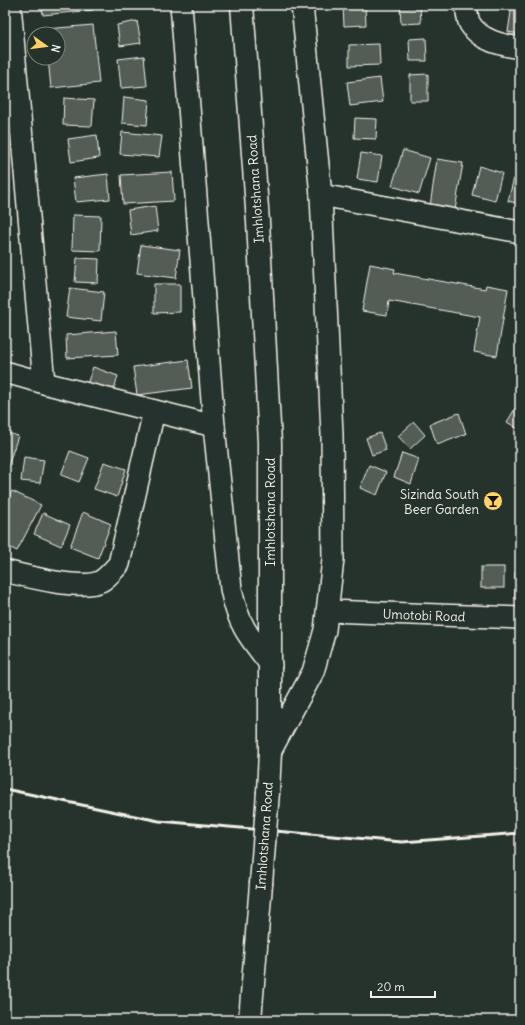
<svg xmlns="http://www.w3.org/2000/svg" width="525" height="1025" viewBox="0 0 525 1025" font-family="Delius,sans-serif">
<rect width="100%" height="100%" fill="#26332d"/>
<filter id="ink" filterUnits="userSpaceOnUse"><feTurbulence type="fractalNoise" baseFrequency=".025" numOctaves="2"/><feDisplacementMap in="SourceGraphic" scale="8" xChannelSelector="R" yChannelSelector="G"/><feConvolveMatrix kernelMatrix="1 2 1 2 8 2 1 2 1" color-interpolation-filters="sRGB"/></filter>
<g filter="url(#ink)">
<!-- building -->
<g fill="#525c55" stroke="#f4f1e8">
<polygon points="42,5 93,5 93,10 43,15"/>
<polygon points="343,5 365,5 366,25 344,26"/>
<polygon points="400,5 420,5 421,23 401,24"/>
<polygon points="512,5 520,5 520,34 508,32"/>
<polygon points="137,21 141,43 120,46 117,25"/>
<polygon points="93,25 99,83 51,88 48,58 58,58 58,34 46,34 46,29"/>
<polygon points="426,38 427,61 410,61 409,39"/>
<polygon points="379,44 380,65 349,66 349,45"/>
<polygon points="144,56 147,86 121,88 118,59"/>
<polygon points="428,74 428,101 410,101 410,75"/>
<polygon points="380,78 383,102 350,106 347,82"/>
<polygon points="124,97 149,100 147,125 122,123"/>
<polygon points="64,98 94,100 92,126 63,125"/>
<polygon points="355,118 377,119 376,139 354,138"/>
<polygon points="122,132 162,136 159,157 120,154"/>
<polygon points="97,135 99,158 71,162 68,139"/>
<polygon points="403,150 430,158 419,194 392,186"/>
<polygon points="361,153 382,156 378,182 357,179"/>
<polygon points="437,159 463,163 455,210 430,206"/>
<polygon points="479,166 502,173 495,201 472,195"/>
<polygon points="172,172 174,201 123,204 121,175"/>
<polygon points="108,174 110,199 76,202 73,178"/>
<polygon points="514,178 520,180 520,204 508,201"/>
<polygon points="155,206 158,231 131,235 128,210"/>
<polygon points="73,215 101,216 100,251 72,250"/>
<polygon points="141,245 180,250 176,278 137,273"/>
<polygon points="77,258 99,259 98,283 75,282"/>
<polygon points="370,264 395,269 394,273 485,289 486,285 508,289 497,356 474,352 480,317 389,301 387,315 362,311"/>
<polygon points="154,284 180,284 180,312 154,313"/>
<polygon points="70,288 104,292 101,321 66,317"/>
<polygon points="116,331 118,355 67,358 66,335"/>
<polygon points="188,360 192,388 137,395 133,367"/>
<polygon points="93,367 118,376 112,395 86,387"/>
<polygon points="518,404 520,405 520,430 507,422"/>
<polygon points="459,413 466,434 437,445 430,424"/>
<polygon points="414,422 425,435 410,449 398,436"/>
<polygon points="5,432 18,436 5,475"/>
<polygon points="380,433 386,450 372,455 366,438"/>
<polygon points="70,451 89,458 79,482 61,475"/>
<polygon points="402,453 419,459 411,484 394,477"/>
<polygon points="24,457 44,460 40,483 21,481"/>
<polygon points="104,462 126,469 117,497 94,489"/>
<polygon points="369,465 386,472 377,495 360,488"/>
<polygon points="12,491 41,505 17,551 5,545 5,505"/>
<polygon points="83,512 111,524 98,558 70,547"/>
<polygon points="43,513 70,525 61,546 34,534"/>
<rect x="481" y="567" width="23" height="21"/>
<rect x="515" y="573" width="5" height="25"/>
</g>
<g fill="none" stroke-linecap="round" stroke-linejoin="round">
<!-- street casing -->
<g stroke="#f4f1e8" stroke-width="24">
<g id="street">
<polyline points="10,5 44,383"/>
<path d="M181 5 214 426 231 589C238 625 249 637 271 665"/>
<path d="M466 5C467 11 467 19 470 24 480 41 503 45 520 48"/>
<polyline points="321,195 520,232"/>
<polyline points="5,372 44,383 214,426"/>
<path d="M5 571C25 576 82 591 101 581 108 577 113 570 119 564L154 411"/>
<polyline points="328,611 520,618"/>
<polyline points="270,752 313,672 325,630 333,559 332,434 321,195 302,5"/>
</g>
</g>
<!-- secondary casing -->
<g stroke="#f4f1e8" stroke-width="25">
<g id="secondary">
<polyline points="242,5 258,222 270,443 270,752 268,792"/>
<polyline points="250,1020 261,884"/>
</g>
</g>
<!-- street -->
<use href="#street" stroke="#26332d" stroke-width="21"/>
<!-- secondary -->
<use href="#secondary" stroke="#26332d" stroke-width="22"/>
<!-- rail -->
<polyline stroke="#f4f1e8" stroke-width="3" points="5,789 159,821 402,842 520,833"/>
<!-- secondary-bridge casing -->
<g stroke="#f4f1e8" stroke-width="25" stroke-linecap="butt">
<polyline id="secondary-bridge" points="261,884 268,792"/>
</g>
<!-- secondary-bridge -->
<use href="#secondary-bridge" stroke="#26332d" stroke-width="22"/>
</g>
</g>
<!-- icons -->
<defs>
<g id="bar-disc" transform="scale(1)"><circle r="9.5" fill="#ffd166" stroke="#26332d"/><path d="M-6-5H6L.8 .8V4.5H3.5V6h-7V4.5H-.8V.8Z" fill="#111"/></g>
</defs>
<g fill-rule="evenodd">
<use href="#bar-disc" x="493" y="501"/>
</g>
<g text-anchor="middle" stroke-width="3" stroke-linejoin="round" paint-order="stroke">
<!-- street labels -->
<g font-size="13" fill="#f4f1e8" stroke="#26332d">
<text transform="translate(255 189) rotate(-94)" y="5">Imhlotshana Road</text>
<text transform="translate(270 512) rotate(-90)" y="5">Imhlotshana Road</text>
<text transform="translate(424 615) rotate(2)" y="5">Umotobi Road</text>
<text transform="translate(264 836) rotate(-86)" y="5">Imhlotshana Road</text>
</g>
<!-- poi labels -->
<g font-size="13" fill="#f4f1e8" stroke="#26332d" text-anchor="end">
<text x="479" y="499">Sizinda South<tspan x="479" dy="15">Beer Garden</tspan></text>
</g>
</g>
<!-- margin -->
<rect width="525" height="1025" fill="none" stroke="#26332d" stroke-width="20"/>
<rect x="10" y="10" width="505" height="1005" fill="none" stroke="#f4f1e8" stroke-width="1.5" filter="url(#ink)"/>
<!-- north arrow -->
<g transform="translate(46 46) rotate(104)"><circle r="19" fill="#26332d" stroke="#787f78"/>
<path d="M0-3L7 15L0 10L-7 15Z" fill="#ffd166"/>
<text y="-6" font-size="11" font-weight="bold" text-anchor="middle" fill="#f4f1e8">N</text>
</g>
<!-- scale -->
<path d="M371 991v6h64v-6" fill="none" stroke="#f4f1e8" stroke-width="2"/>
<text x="377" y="991" font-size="12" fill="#f4f1e8" stroke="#26332d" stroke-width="3" paint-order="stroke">20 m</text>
</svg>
